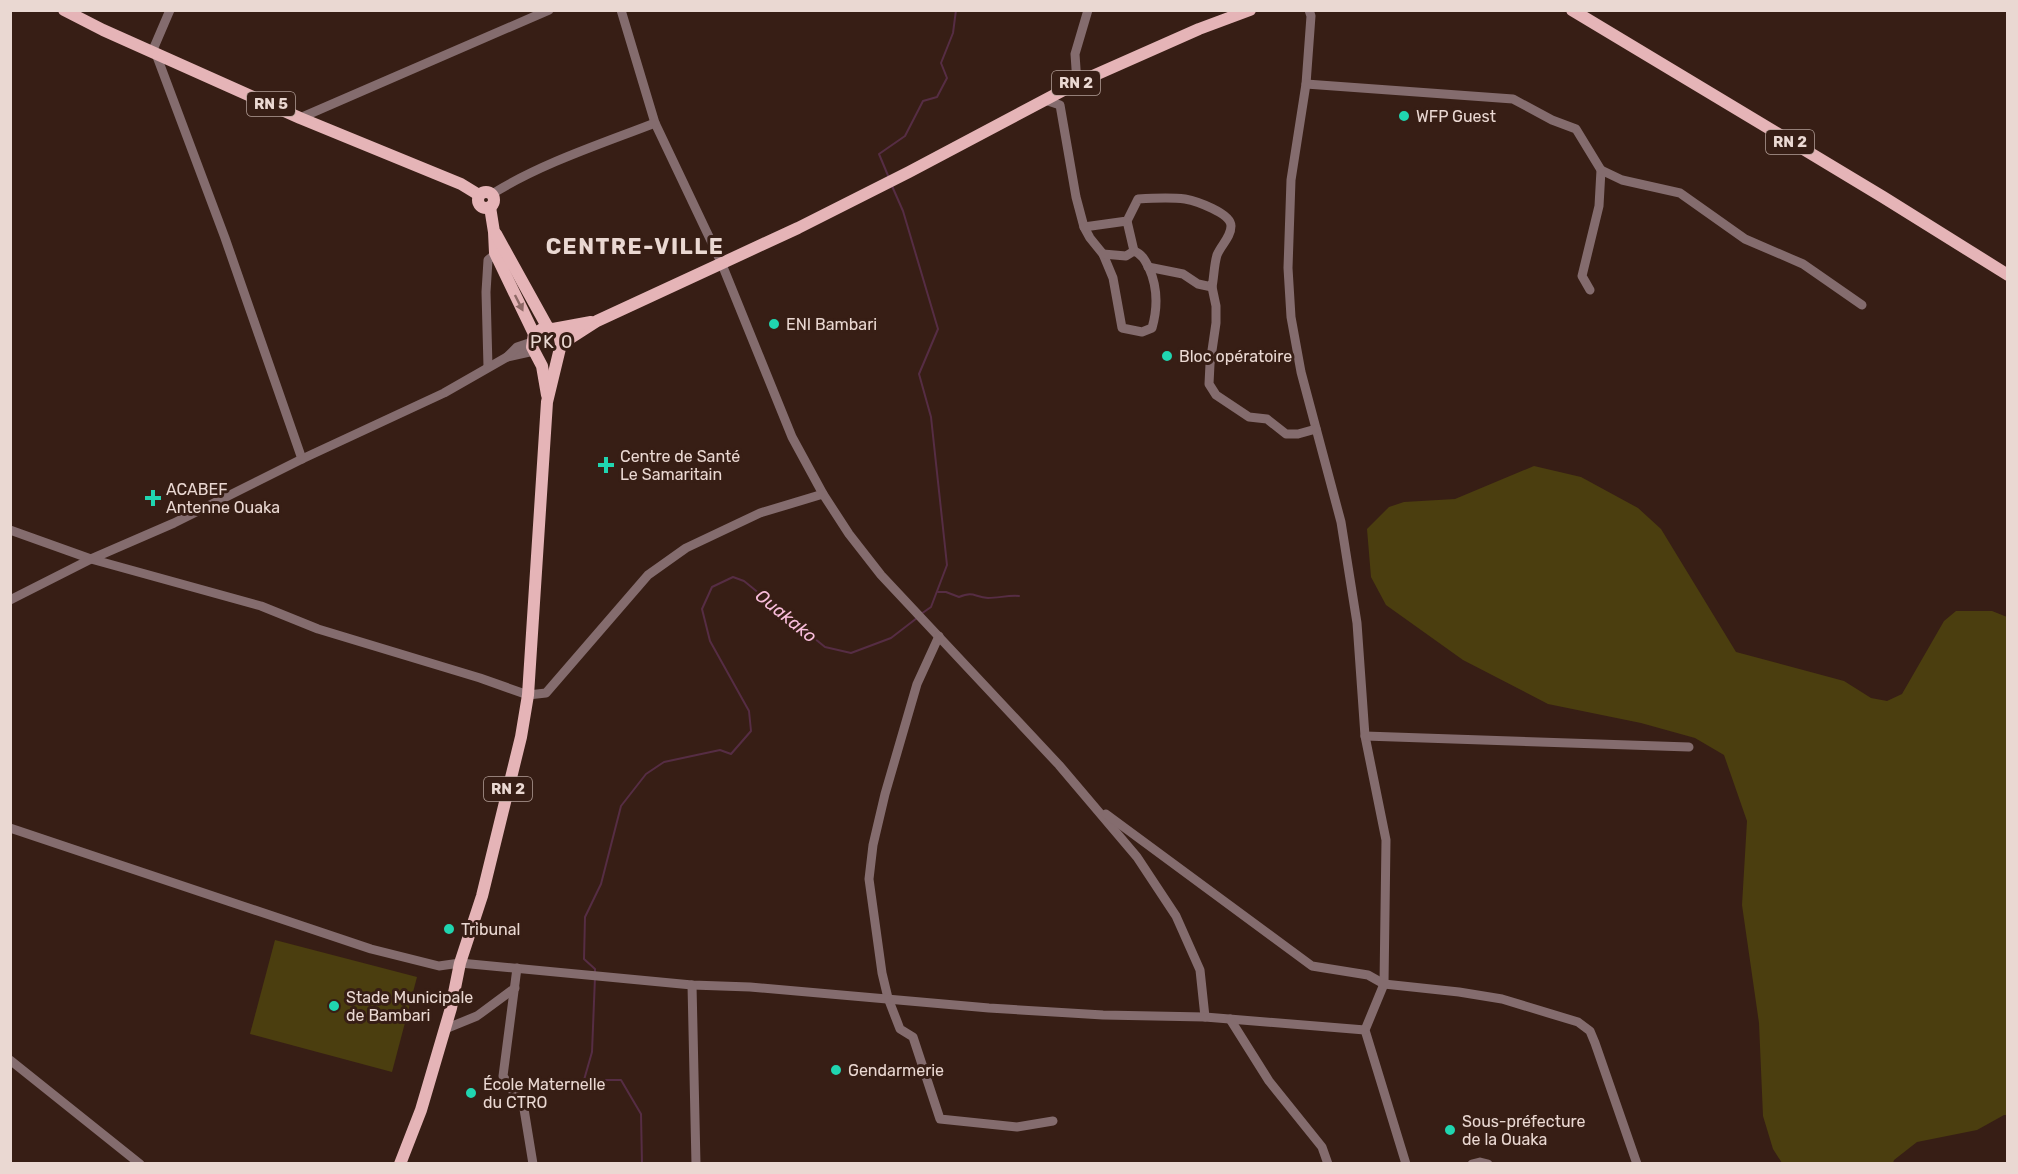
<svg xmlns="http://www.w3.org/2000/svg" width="2018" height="1174" viewBox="0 0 2018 1174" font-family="Rubik,sans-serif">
<rect width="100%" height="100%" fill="#371e15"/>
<!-- green -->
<g fill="#4b3e0f">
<polygon points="1534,466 1581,477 1638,508 1661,529 1736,652 1844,681 1871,698 1887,701 1902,694 1944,621 1956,611 1992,611 2007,617 2007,1115 2004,1115 1977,1130 1917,1142 1894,1160 1893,1163 1782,1163 1773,1149 1763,1116 1759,1023 1742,905 1747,821 1724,755 1695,738 1641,723 1548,704 1463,660 1386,605 1371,577 1367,529 1389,507 1404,502 1455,499"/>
<polygon points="275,940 417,977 392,1072 250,1034"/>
</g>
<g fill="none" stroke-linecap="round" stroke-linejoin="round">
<!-- stream -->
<g stroke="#562d44" stroke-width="2">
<polyline points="889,178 879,154 905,136 923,101 937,97 947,78 941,63 953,33 956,10"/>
<polyline points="892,186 903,211 938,329 919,374 931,417 947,565 931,607 921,614"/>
<path d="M938 592H946L959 597C974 591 974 597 988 598 999 598 1008 595 1019 596"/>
<polyline points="595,972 595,969 584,959 585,917 601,884 621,806 646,774 664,762 720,750 731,754 751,731 749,711 710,641 702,609 712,587 733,577 744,581 825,647 851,653 891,638 917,618"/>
<polyline points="595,977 592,1052 584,1080 621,1080 641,1114 642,1164"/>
</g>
<!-- minor -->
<g stroke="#846c6e" stroke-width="9">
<polyline points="621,10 655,123 721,262 792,437 823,494 849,534 881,575 1059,765 1137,857 1176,916 1200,970 1205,1017"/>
<polyline points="1309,10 1311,16 1306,84 1291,180 1288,268 1291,317 1301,372 1341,522 1357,623 1365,736 1386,840 1384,984 1365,1030 1406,1164"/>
<polyline points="152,52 170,10"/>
<polyline points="156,54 225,238 302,459"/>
<polyline points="1077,83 1075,54 1088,10"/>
<polyline points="1306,84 1513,99 1552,120 1576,129 1601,170 1599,206 1582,276 1590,290"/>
<path d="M1045 100 1060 105 1076 197 1084 227 1090 238 1103 254 1113 278 1122 328 1142 332 1152 328C1158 307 1158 288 1149 268 1145 260 1142 254 1134 251"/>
<polyline points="300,118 549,10"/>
<polyline points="1601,170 1622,180 1680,193 1745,239 1803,264 1862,305"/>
<path d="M492 194C542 163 601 144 655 123"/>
<path d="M1084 227 1127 221 1138 199C1153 198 1170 197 1185 199 1196 201 1231 213 1231 226 1231 237 1221 245 1217 255 1214 265 1214 277 1212 287L1198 284 1183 274 1148 267"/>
<polyline points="1103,254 1126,256 1134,251 1127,221"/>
<polyline points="1212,287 1216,306 1216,323 1210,364 1209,384 1216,395 1249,417 1267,419 1286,434 1298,434 1316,429"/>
<polyline points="507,357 534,351"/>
<polyline points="488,367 486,292 488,260 499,251"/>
<polyline points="10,530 91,559 261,606 318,629 480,678 528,695 546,693 648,575 686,548 760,513 823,494"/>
<polyline points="10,600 91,559 174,523 302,459 444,393 507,357 517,347 532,342"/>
<polyline points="939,636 917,684 885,794 873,845 869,879 882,973 888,998 900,1029 913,1037 940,1119 1017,1127 1053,1121"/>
<polyline points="1365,736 1689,747"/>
<polyline points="1106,814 1312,966 1368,975 1384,984 1459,992 1502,999 1578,1022 1590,1031 1595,1043 1637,1164"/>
<polyline points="10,828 371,949 439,966 460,963 692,985 750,987 989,1008 1103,1015 1205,1017 1365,1030"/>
<polyline points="517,968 503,1076 524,1109 533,1164"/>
<polyline points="692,985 696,1164"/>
<polyline points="1230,1019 1269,1081 1322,1147 1328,1164"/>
<polyline points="445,1029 477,1016 515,988"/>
<polyline points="10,1060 140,1164"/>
<polyline points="1472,1164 1480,1162 1488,1164"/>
</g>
<!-- major -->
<g stroke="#e5b4b7" stroke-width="12">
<polyline points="64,10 103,30 300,118 461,184 479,195"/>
<polyline points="1572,10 1883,197 2008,275"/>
<circle cx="486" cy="200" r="8"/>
<polyline points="490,207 494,232 495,253 534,334"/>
<polyline points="496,234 548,328"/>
<polyline points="562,341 569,339 597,321 798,228 909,172 1077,83 1199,29 1250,10"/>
<polyline points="547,395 542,366 532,347 534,334 544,328 553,329 591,322"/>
<polyline points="400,1164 421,1110 451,1008 460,963 482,896 521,737 528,695 547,402 561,344 559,334 553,329"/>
</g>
</g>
<!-- one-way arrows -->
<defs><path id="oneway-solid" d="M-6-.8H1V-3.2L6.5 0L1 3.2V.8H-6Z" transform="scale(1.5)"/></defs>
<use fill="#8e6966" href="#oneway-solid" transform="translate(519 303) rotate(63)"/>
<!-- markers -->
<g fill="#20d5b0" stroke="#371e15" stroke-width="2">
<circle cx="1404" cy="116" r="6"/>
<circle cx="774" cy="324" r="6"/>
<circle cx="1167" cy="356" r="6"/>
<path d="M603 456h6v6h6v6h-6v6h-6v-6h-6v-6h6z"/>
<path d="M150 489h6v6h6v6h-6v6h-6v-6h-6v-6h6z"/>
<circle cx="449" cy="929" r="6"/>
<circle cx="334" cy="1006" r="6"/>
<circle cx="836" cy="1070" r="6"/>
<circle cx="471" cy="1093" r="6"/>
<circle cx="1450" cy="1130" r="6"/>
</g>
<g text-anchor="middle" stroke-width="6" stroke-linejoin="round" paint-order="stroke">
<!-- shield labels -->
<g fill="#371e15" stroke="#b4a099" stroke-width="1.5">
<rect x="1052" y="71" width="48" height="24" rx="4.5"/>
<rect x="247" y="92" width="48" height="24" rx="4.5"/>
<rect x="1766" y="130" width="48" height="24" rx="4.5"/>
<rect x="484" y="777" width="48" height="24" rx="4.5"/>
</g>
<g font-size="15" font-weight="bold" fill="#ead8d2">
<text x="1076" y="88">RN 2</text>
<text x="271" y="109">RN 5</text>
<text x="1790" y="147">RN 2</text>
<text x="508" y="794">RN 2</text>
</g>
<!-- poi labels -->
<g font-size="16" fill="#ead8d2" stroke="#371e15" text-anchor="start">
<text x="1416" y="122">WFP Guest</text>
<text x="786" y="330">ENI Bambari</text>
<text x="1179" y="362">Bloc opératoire</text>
<text x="620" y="462">Centre de Santé<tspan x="620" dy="18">Le Samaritain</tspan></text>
<text x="166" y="495">ACABEF<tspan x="166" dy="18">Antenne Ouaka</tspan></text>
<text x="461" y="935">Tribunal</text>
<text x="346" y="1003">Stade Municipale<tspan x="346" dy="18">de Bambari</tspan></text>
<text x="848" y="1076">Gendarmerie</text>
<text x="483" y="1090">École Maternelle<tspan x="483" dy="18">du CTRO</tspan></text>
<text x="1462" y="1127">Sous-préfecture<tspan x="1462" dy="18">de la Ouaka</tspan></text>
</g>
<!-- neighbourhood labels -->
<g font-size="18" letter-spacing="1.5" fill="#ead8d2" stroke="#371e15">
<text x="552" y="348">PK 0</text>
</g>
<!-- water labels -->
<g font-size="18" font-style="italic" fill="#f9bddb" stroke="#371e15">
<text transform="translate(786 616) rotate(39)" y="6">Ouakako</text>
</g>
<!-- district labels -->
<g font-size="22" font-weight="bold" letter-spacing="1.5" fill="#ead8d2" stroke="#371e15">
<text x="635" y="254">CENTRE-VILLE</text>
</g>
</g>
<!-- border -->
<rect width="2018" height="1174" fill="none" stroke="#ead8d2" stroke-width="24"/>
</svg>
